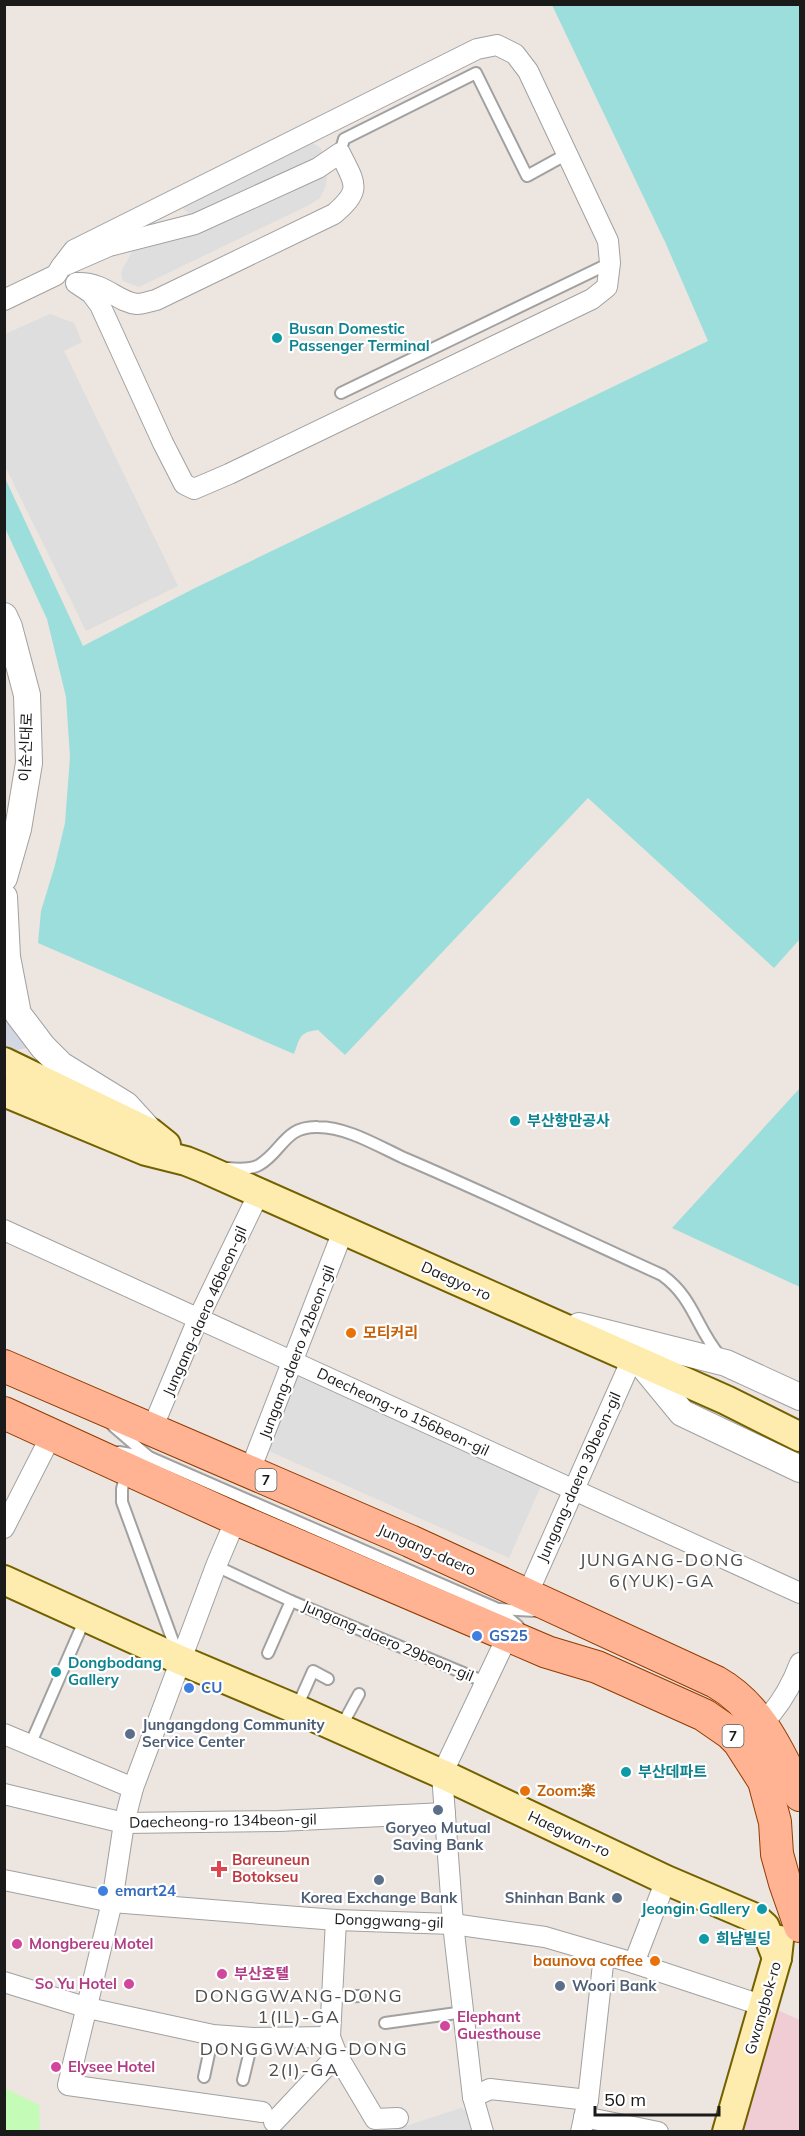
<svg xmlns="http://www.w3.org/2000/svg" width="805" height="2136" viewBox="0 0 805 2136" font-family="Mulish,'Noto Sans KR',sans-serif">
<rect width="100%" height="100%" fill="#ede5df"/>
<!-- commercial -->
<polygon fill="#f0ccd4" points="766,2005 800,2020 800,2131 727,2132"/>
<!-- park -->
<polygon fill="#c4fcb7" points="4,2088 39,2105 40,2131 5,2131"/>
<!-- parking -->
<g fill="#dedede">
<polygon points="311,142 321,148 327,172 326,185 320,198 309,205 139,287 123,281 121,274 123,268 135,247 135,233 189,213 179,206"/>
<polygon points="50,314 74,323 82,342 64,351 178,586 86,631 5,466 5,334"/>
<polygon points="293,1361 545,1477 509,1558 260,1447"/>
<polygon points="461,2108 471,2113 476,2132 388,2132"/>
</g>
<!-- plaza -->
<polygon fill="#d3d7e3" points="4,996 12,1028 26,1048 5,1053"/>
<!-- water -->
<g fill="#9cdedc">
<path d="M552 5H800V939L774 968 588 798 345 1055 318 1030C299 1032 300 1038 294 1054L38 943 41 911 55 865 65 823 70 757 66 697 47 619 5 528V478L83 646 195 588 708 341 666 244Z"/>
<polygon points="800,1088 800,1287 672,1228"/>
</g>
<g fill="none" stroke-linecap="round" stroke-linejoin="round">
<!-- service casing -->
<g stroke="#a1a1a1" stroke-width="14">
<g id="service">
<polyline points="340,153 344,139 476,73 527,176 567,154"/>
<polyline points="341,393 610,263"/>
<path d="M228 1168C238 1169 250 1170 259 1165 283 1151 284 1126 318 1127 347 1127 378 1146 404 1158 491 1195 576 1236 662 1275 694 1298 696 1328 720 1356"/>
<polyline points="113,1426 149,1457"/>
<polyline points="119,1452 149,1457 498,1609 518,1626"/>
<polyline points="126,1473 122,1489 122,1502 178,1655"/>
<polyline points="216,1566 291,1601 485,1682"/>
<polyline points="498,1609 536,1611"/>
<polyline points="268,1653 291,1601"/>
<polyline points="296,1709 313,1671 328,1679"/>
<polyline points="340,1729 359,1694"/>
<polyline points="30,1745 85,1619"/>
<polyline points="333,1997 360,1996"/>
<polyline points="385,2023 464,2012"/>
<polyline points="204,2077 213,2035"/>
<polyline points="243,2080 253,2038"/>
</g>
</g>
<!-- minor casing -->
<g stroke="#a1a1a1" stroke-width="22">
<g id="minor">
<polyline points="61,267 74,250 477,49 497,45 515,54 528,71 608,241 610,263 607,287 592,299 229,474 194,489 184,484 163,443 100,305 91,293 76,283"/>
<path d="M4 300 56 275 61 267 109 246 195 224 318 168 340 153C355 184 363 189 334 214L156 300C151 301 143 304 137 304 117 302 106 283 79 283"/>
<polyline points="4,1230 800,1593"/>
<polyline points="152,1429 198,1319 259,1193"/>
<polyline points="249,1473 343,1231"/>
<polyline points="236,1519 216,1566 133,1788 124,1823 112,1902 68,2085 262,2112"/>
<polyline points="4,1528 51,1436"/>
<polyline points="527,1595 632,1359"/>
<path d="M762 1724C780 1706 791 1687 800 1663"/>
<polyline points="4,1734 133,1788"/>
<polyline points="4,1794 124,1823 279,1821 445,1813"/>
<polyline points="4,1880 112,1902 336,1920 453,1924 545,1937 634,1963 764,2006"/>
<polyline points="634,1963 666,1880"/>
<polyline points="4,1982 88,2008 213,2035 253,2038 330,2037 337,2055 375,2119 398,2118"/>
<polyline points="330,2037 336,1920"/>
<polyline points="473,2097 490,2089 588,2100"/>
<polyline points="584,2117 658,2132"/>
<polyline points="274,2122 337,2055"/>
<polyline points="483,2132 473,2097 453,1924 442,1774 508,1635"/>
<polyline points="581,2132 588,2100 604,1955"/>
</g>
</g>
<!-- tertiary casing -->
<g stroke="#a1a1a1" stroke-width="28">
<g id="tertiary">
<polyline points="4,616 9,627 27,695 29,763 18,829 4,878"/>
<polyline points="4,897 7,957 18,1014 43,1047 61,1065 126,1105 147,1128"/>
<polyline points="579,1326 726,1363 800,1397"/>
<polyline points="640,1362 682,1413 800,1469"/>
</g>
</g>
<!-- secondary casing -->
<g stroke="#736100" stroke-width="32">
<g id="secondary">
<polyline points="4,1062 151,1133 166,1145"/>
<polyline points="4,1092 146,1151 186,1161 201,1167 726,1400 800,1437"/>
<polyline points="4,1580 180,1660 296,1709 442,1774 666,1880 755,1918 765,1927 777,1958"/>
<polyline points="727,2132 777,1958 779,1940"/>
</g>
</g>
<!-- primary casing -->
<g stroke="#913b00" stroke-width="34">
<g id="primary">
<path d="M4 1366 410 1541 716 1682C760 1707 778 1751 800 1795"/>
<polyline points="4,1413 236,1519 547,1652 597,1667 704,1715 730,1733 739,1742 764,1781 775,1822 777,1854 785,1883 800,1926"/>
</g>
</g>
<!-- service -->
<use href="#service" stroke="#fff" stroke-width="10"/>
<!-- minor -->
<use href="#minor" stroke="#fff" stroke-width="20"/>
<!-- tertiary -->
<use href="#tertiary" stroke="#fff" stroke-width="26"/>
<!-- secondary -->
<use href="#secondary" stroke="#fdecad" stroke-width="28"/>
<!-- primary -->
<use href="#primary" stroke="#ffb392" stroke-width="32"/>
</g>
<!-- markers -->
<g fill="#0f9aa8" stroke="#fff" stroke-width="2">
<circle cx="277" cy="338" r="6"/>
<circle cx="515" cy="1121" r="6"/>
<circle cx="56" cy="1672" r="6"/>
<circle cx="626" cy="1772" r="6"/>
<circle cx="762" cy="1909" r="6"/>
<circle cx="704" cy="1939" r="6"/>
</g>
<g fill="#e8710a" stroke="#fff" stroke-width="2">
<circle cx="351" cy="1333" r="6"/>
<circle cx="525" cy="1791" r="6"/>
<circle cx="655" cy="1961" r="6"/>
</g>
<g fill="#3f7fe0" stroke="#fff" stroke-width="2">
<circle cx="477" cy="1636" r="6"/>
<circle cx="189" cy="1688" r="6"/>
<circle cx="103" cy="1891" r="6"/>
</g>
<g fill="#5c6f8a" stroke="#fff" stroke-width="2">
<circle cx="130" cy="1734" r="6"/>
<circle cx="438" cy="1810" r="6"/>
<circle cx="379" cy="1880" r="6"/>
<circle cx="617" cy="1898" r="6"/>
<circle cx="560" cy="1986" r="6"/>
</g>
<path fill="#e0444e" stroke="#fff" stroke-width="2" d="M216 1860h6v6h6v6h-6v6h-6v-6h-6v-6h6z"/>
<g fill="#d1479c" stroke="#fff" stroke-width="2">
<circle cx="17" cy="1944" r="6"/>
<circle cx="222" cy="1974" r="6"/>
<circle cx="129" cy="1984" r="6"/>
<circle cx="445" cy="2026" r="6"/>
<circle cx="56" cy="2067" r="6"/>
</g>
<g text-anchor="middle" stroke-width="4.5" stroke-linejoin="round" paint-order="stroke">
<!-- shield labels -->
<g fill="#fff" stroke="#5f5f5f" stroke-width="1.5">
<rect x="255.5" y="1469" width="21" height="22" rx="4.5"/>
<rect x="722.5" y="1725" width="21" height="22" rx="4.5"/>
</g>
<g font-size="14" font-weight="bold" fill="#1a1a1a">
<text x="266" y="1485">7</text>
<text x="733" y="1741">7</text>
</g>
<!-- culture labels -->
<g font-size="15" font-weight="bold" fill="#0d838f" stroke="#fff" text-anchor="start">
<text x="289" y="334">Busan Domestic<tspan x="289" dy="17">Passenger Terminal</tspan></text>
<text x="527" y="1126">부산항만공사</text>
<text x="68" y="1668">Dongbodang<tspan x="68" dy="17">Gallery</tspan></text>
<text x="638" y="1777">부산데파트</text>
<text x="750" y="1914" text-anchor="end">Jeongin Gallery</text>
<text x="716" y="1944">희남빌딩</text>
</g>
<!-- street labels -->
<g font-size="15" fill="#1a1a1a" stroke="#fff">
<text transform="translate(26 747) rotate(-88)" y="5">이순신대로</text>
<text transform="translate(456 1281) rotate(24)" y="5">Daegyo-ro</text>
<text transform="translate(205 1311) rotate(-66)" y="5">Jungang-daero 46beon-gil</text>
<text transform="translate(297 1352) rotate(-69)" y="5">Jungang-daero 42beon-gil</text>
<text transform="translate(403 1412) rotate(25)" y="5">Daecheong-ro 156beon-gil</text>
<text transform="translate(579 1477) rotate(-66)" y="5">Jungang-daero 30beon-gil</text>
<text transform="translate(427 1550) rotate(24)" y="5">Jungang-daero</text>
<text transform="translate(388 1641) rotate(23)" y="5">Jungang-daero 29beon-gil</text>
<text transform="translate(223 1821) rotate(-1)" y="5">Daecheong-ro 134beon-gil</text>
<text transform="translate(569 1834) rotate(25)" y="5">Haegwan-ro</text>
<text transform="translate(389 1921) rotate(2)" y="5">Donggwang-gil</text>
<text transform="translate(763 2008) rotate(-74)" y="5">Gwangbok-ro</text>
</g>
<!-- food labels -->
<g font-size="15" font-weight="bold" fill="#c56008" stroke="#fff" text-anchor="start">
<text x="363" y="1338">모티커리</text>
<text x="537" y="1796">Zoom:楽</text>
<text x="643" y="1966" text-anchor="end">baunova coffee</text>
</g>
<!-- shop labels -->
<g font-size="15" font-weight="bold" fill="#366cbe" stroke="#fff" text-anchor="start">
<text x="489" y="1641">GS25</text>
<text x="201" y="1693">CU</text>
<text x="115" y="1896">emart24</text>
</g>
<!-- service labels -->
<g font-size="15" font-weight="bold" fill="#4e5e75" stroke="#fff" text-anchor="start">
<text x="142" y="1730">Jungangdong Community<tspan x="142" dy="17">Service Center</tspan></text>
<text x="438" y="1833" text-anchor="middle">Goryeo Mutual<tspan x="438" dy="17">Saving Bank</tspan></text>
<text x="379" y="1903" text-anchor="middle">Korea Exchange Bank</text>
<text x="605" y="1903" text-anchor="end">Shinhan Bank</text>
<text x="572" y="1991">Woori Bank</text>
</g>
<!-- health labels -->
<g font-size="15" font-weight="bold" fill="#be3a42" stroke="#fff" text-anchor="start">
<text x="232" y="1865">Bareuneun<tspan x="232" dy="17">Botokseu</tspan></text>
</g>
<!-- hotel labels -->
<g font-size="15" font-weight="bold" fill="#b23c85" stroke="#fff" text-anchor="start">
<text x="29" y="1949">Mongbereu Motel</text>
<text x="234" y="1979">부산호텔</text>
<text x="117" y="1989" text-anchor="end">So Yu Hotel</text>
<text x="457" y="2022">Elephant<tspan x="457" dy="17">Guesthouse</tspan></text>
<text x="68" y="2072">Elysee Hotel</text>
</g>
<!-- quarter labels -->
<g font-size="18" letter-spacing="1.5" fill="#4d4d4d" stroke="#fff">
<text x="662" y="1566">JUNGANG-DONG<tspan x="662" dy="21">6(YUK)-GA</tspan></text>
<text x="299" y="2002">DONGGWANG-DONG<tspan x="299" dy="21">1(IL)-GA</tspan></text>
<text x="304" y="2055">DONGGWANG-DONG<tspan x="304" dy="21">2(I)-GA</tspan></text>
</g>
</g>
<!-- border -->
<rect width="805" height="2136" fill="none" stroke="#1a1a1a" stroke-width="12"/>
<!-- scale -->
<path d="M595 2106v9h124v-9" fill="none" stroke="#1a1a1a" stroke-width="3"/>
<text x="604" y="2106" font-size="18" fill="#1a1a1a" stroke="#ffffff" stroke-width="4.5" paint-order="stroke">50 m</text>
</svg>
